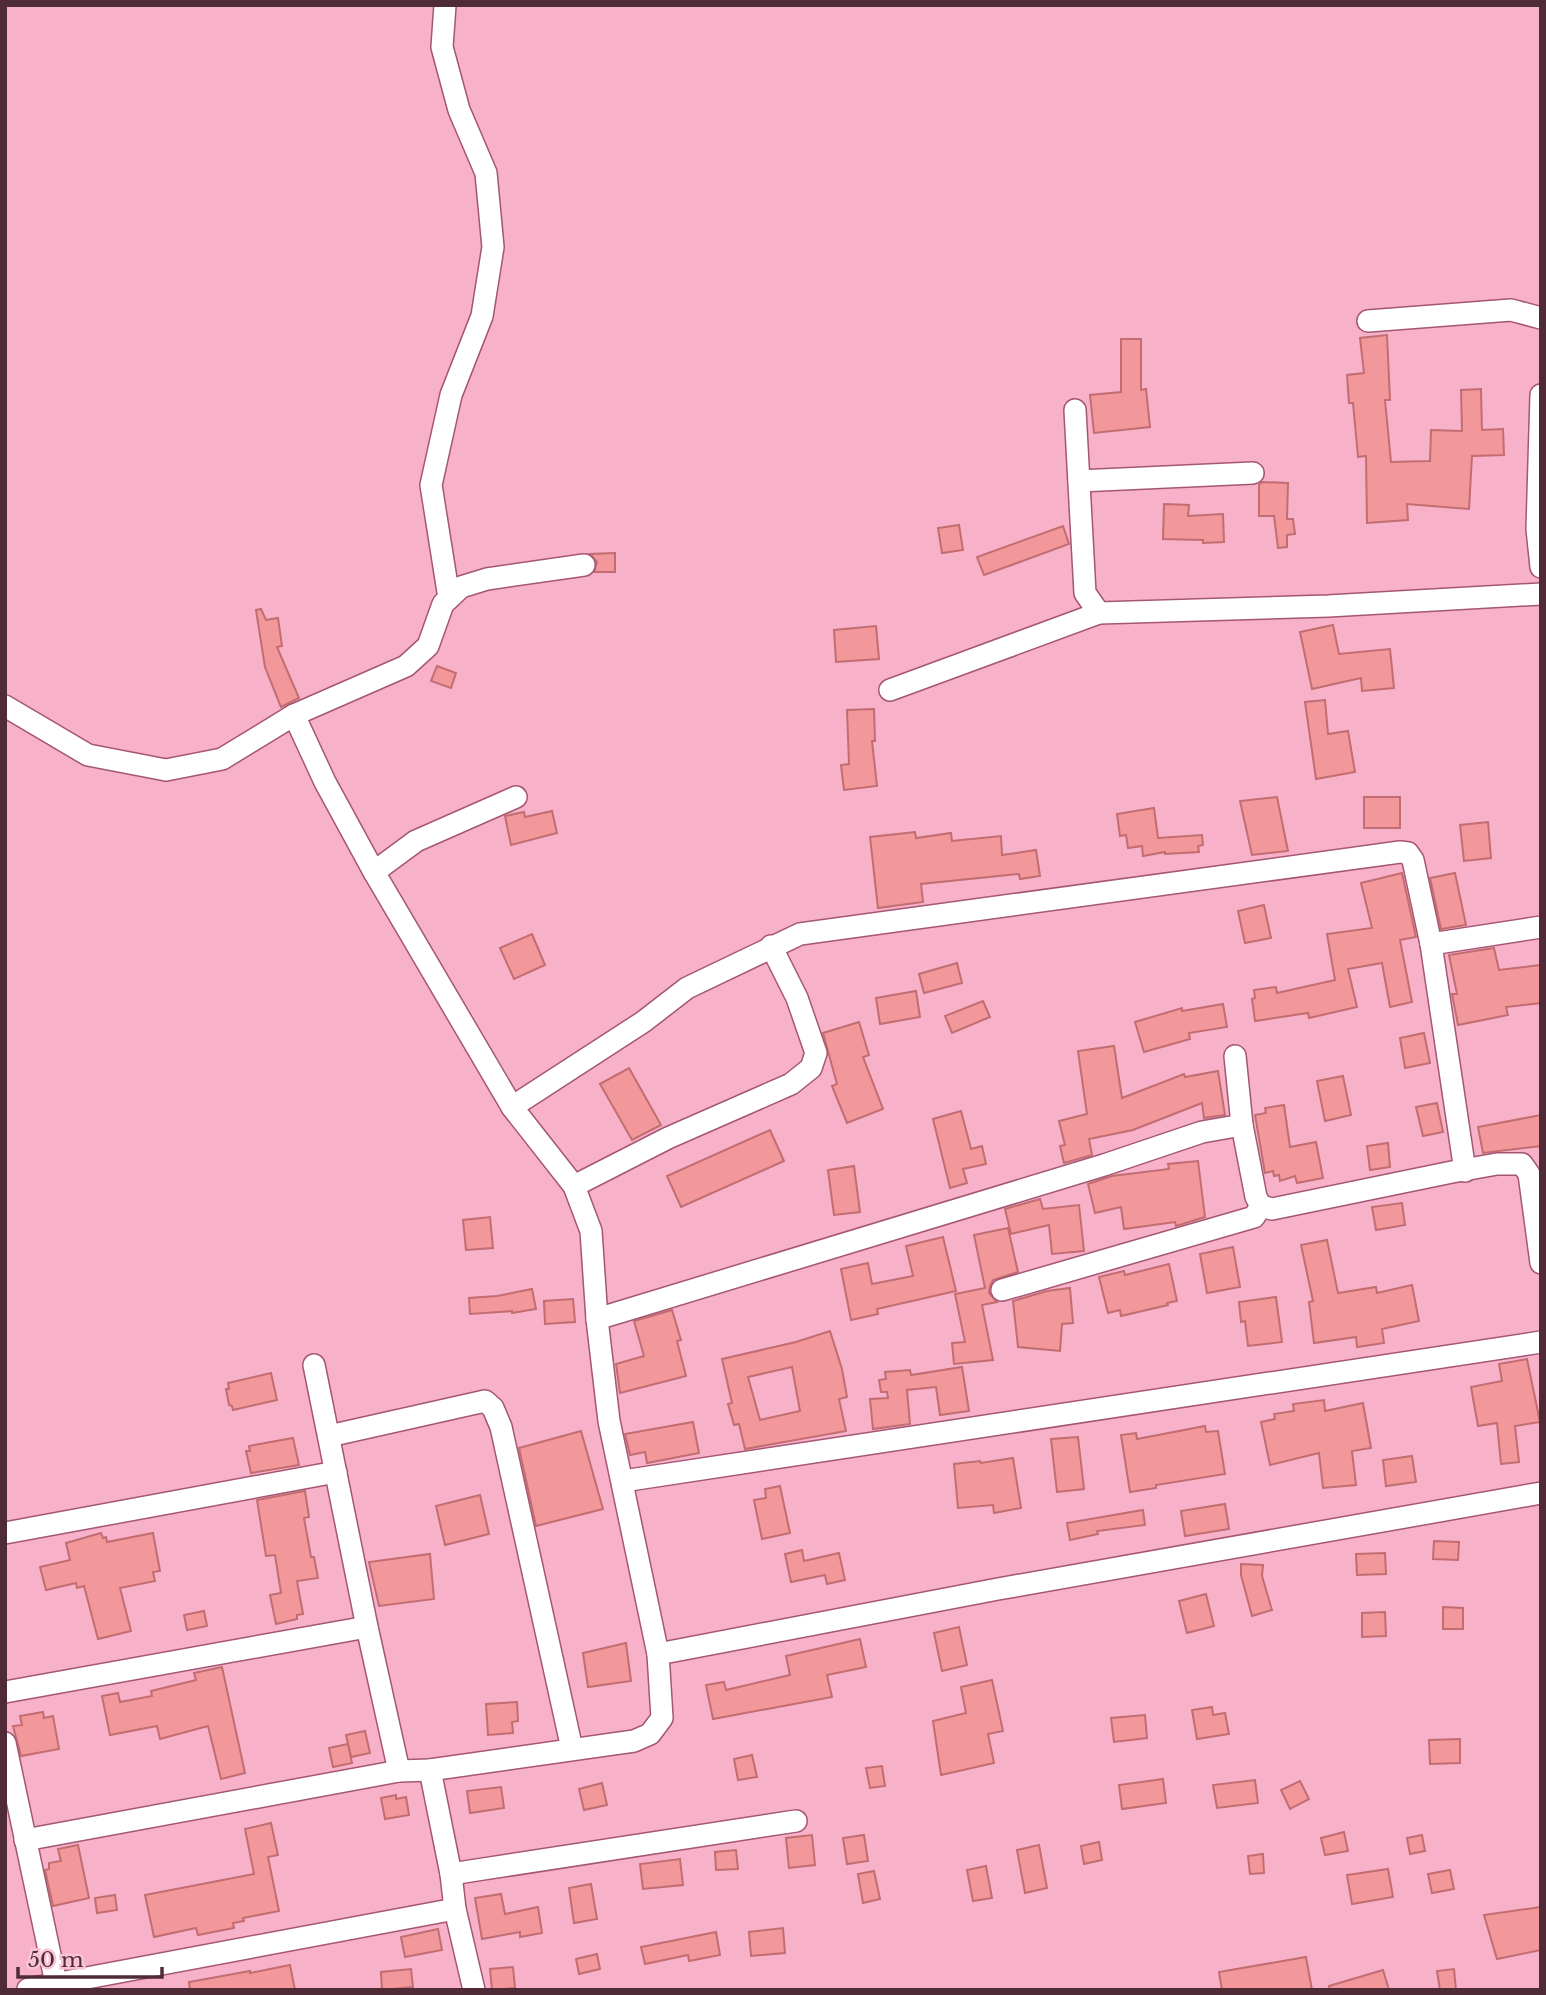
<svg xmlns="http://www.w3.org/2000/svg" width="1546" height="1995" viewBox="0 0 1546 1995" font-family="'Libre Baskerville',serif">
<rect width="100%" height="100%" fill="#f7b1c8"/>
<!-- building -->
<g fill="#f2989b" stroke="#c26d71" stroke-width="2" fill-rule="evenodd">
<polygon points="1387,335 1390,400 1385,400 1391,462 1430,461 1431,430 1462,431 1461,390 1481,389 1482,430 1503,429 1504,455 1472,456 1469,509 1407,504 1408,520 1367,523 1366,456 1358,457 1353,403 1349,403 1347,375 1364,373 1360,338"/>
<polygon points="1121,339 1141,339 1141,390 1146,389 1150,427 1094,433 1090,395 1121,392"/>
<polygon points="1262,482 1288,483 1287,519 1293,519 1295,534 1287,535 1287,547 1278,548 1274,516 1259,516 1259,485"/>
<polygon points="1164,504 1189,505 1188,516 1223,514 1224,542 1203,543 1203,540 1163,539"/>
<polygon points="959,525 963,550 942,553 938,528"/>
<polygon points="1063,526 1069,544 984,575 977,557"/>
<polygon points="615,553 615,572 594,572 597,562 590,554"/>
<polygon points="261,609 266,620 278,618 282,646 277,647 299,698 281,707 265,667 256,610"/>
<polygon points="1333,625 1339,654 1390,649 1394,688 1362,691 1361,678 1312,689 1300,632"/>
<polygon points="876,626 879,659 836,662 834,630"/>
<polygon points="437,666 456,673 451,688 431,681"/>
<polygon points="1325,700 1328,734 1348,731 1355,772 1316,779 1305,702"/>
<polygon points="874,709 875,741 872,741 877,786 844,790 841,765 849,764 847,710"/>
<polygon points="1277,797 1288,851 1252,855 1240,801"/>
<rect x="1364" y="797" width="36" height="31"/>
<polygon points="1154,808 1158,838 1202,835 1203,845 1198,846 1199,852 1165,854 1165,852 1143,856 1142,846 1128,848 1126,835 1120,836 1117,814"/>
<polygon points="552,811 557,833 511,845 505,816 524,812 525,817"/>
<polygon points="1488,822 1491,858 1464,861 1460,825"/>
<polygon points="915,832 916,838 951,833 952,841 1001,836 1002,855 1036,850 1040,876 1020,879 1019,874 921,884 923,902 878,908 870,837"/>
<polygon points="1402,873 1416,937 1400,940 1412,1002 1390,1007 1382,963 1348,969 1357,1007 1309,1018 1308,1013 1255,1021 1252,999 1255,998 1254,990 1276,987 1277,993 1335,980 1327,934 1372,928 1361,883"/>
<polygon points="1455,873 1466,925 1441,929 1430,878"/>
<polygon points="1264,905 1271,938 1245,943 1238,911"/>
<polygon points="532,934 545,965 514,979 500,948"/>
<polygon points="1494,948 1499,970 1541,965 1541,1003 1506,1007 1508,1015 1458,1025 1452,994 1457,994 1449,955"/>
<polygon points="957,963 962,983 924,993 919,974"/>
<polygon points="916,991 920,1017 880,1024 876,998"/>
<polygon points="983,1001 990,1017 952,1033 945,1016"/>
<polygon points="1223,1004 1227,1027 1189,1033 1190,1039 1144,1052 1135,1022 1182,1008 1182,1011"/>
<polygon points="859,1022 869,1055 863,1057 883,1109 847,1123 832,1086 837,1084 823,1033"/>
<polygon points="1424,1033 1430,1063 1405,1068 1400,1038"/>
<polygon points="1114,1046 1122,1098 1184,1074 1185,1077 1218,1071 1225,1115 1204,1118 1202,1103 1133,1130 1089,1139 1092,1155 1064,1163 1060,1146 1065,1145 1059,1121 1087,1114 1078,1051"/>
<polygon points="629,1068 661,1125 632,1140 600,1084"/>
<polygon points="1343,1076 1351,1115 1325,1121 1317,1081"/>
<polygon points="1437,1103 1443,1132 1423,1136 1416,1107"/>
<polygon points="1284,1105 1290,1147 1316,1142 1323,1178 1297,1183 1295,1176 1280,1181 1279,1175 1274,1176 1273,1171 1265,1173 1255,1115 1266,1113 1265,1108"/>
<polygon points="961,1111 971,1149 982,1146 986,1164 963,1169 967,1183 950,1188 933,1119"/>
<polygon points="1541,1115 1541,1146 1483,1153 1478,1127"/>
<polygon points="770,1130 784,1161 681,1207 667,1176"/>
<polygon points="1388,1143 1390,1167 1370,1170 1367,1146"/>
<polygon points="1198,1161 1205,1217 1176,1226 1175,1222 1124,1229 1121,1207 1095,1213 1088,1184 1112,1176 1169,1169 1168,1164"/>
<polygon points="854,1166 860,1212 834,1215 828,1170"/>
<polygon points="1040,1199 1043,1209 1079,1205 1084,1251 1052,1254 1049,1225 1011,1234 1005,1209"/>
<polygon points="1402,1203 1405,1225 1376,1230 1372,1207"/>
<polygon points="490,1217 493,1248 466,1250 463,1220"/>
<polygon points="1008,1228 1018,1272 993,1280 990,1286 989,1293 997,1302 982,1305 993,1360 954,1364 952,1343 965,1342 955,1294 985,1288 974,1235"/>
<polygon points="943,1237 956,1291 877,1309 878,1314 851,1320 841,1269 868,1263 872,1284 913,1276 906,1246"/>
<polygon points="1327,1240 1338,1293 1376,1287 1377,1293 1412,1285 1419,1321 1382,1329 1384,1343 1357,1347 1356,1337 1314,1343 1309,1302 1313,1301 1301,1245"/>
<polygon points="1233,1247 1240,1287 1207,1293 1200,1254"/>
<polygon points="1169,1264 1177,1301 1167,1303 1168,1305 1121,1316 1120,1310 1108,1313 1099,1277 1124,1271 1125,1275"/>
<polygon points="1070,1288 1073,1323 1062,1324 1060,1351 1018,1347 1013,1301 1047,1291"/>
<polygon points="532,1289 536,1309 512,1313 512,1311 470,1314 469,1298 497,1296"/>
<polygon points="1276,1297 1282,1342 1248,1346 1245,1321 1241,1322 1239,1302"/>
<polygon points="573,1299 575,1322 545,1324 544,1301"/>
<polygon points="672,1310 681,1340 677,1341 686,1376 620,1393 616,1364 644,1356 634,1321"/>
<path d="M830 1331 842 1369 847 1397 839 1399 846 1431 745 1449 739 1424 734 1425 728 1404 732 1403 722 1359 796 1342ZM792 1367 800 1411 760 1420 748 1377Z"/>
<polygon points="1527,1359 1540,1422 1515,1426 1519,1462 1501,1464 1497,1423 1478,1426 1471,1387 1502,1381 1499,1364"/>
<polygon points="962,1367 969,1411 940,1415 936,1387 907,1390 910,1424 873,1429 870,1399 888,1398 887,1392 881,1392 879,1380 886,1379 885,1372 910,1370 911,1375"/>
<polygon points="271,1373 277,1400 233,1410 232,1406 229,1405 226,1389 229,1389 228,1383"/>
<polygon points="1324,1400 1325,1411 1363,1403 1371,1448 1352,1451 1356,1485 1323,1488 1319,1453 1270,1465 1261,1422 1275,1419 1274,1414 1294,1411 1293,1404"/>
<polygon points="693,1422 699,1453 647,1463 645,1452 630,1455 625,1434"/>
<polygon points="1205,1426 1206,1432 1218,1431 1225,1474 1156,1485 1156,1488 1130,1492 1121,1435 1136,1433 1137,1439"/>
<polygon points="581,1431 603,1509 536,1526 519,1448"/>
<polygon points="1078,1437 1084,1489 1057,1492 1051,1439"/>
<polygon points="293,1438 299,1465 251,1473 246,1451 250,1451 249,1446"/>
<polygon points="1412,1456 1416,1482 1386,1486 1383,1460"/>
<polygon points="1013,1458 1021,1508 994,1513 993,1505 958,1508 954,1464 980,1461 981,1463"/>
<polygon points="780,1486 790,1533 762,1539 754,1500 766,1498 765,1489"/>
<polygon points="305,1491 309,1517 304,1518 311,1557 314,1557 318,1578 297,1581 303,1614 297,1615 297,1619 276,1624 270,1595 281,1593 275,1555 266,1556 257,1500"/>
<polygon points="480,1495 489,1534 445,1545 436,1506"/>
<polygon points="1225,1504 1229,1529 1185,1536 1181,1511"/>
<polygon points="1143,1510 1145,1525 1097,1531 1098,1534 1070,1540 1067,1523"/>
<polygon points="101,1533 103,1538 106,1537 107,1542 153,1533 160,1571 153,1572 155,1581 120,1588 131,1631 98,1639 84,1586 77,1588 76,1583 46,1590 40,1567 70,1560 66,1543"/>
<polygon points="1434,1541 1459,1542 1458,1560 1433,1559"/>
<polygon points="802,1550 804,1561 839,1553 845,1580 827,1584 825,1575 791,1582 785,1554"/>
<polygon points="1385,1553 1386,1574 1357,1575 1356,1554"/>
<polygon points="430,1554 434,1599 379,1606 369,1562"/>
<polygon points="1241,1564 1263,1565 1262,1576 1272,1610 1252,1616 1241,1575"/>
<polygon points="1206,1594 1214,1626 1187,1633 1179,1601"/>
<polygon points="1443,1607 1463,1608 1463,1629 1443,1629"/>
<polygon points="204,1611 207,1626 187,1630 184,1615"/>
<polygon points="1385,1612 1386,1636 1362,1637 1362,1613"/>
<polygon points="959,1627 967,1665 942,1671 934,1633"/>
<polygon points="860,1639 866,1667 827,1675 832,1697 713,1719 706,1685 724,1682 726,1690 790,1675 786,1656"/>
<polygon points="626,1643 631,1681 588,1687 583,1653"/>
<polygon points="222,1667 245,1773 221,1779 208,1726 160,1739 157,1726 110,1735 102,1696 118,1693 120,1702 152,1696 151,1691 196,1680 194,1673"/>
<polygon points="992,1680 1003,1731 988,1734 994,1763 941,1775 933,1721 966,1713 961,1687"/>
<polygon points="517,1702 518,1721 512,1722 513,1733 488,1735 486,1704"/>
<polygon points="1212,1707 1213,1715 1225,1713 1229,1734 1197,1739 1192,1710"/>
<polygon points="43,1712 44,1718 53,1716 59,1749 21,1756 13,1726 22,1725 20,1716"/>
<polygon points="1145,1715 1147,1738 1114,1742 1111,1718"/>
<polygon points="365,1731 370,1753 351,1757 346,1735"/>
<polygon points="1460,1739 1460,1763 1430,1764 1429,1740"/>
<polygon points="348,1744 352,1763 333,1767 329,1748"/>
<polygon points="752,1755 757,1777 738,1780 734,1759"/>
<polygon points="882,1766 885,1786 870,1788 866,1768"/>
<polygon points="1163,1779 1166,1803 1122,1809 1119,1785"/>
<polygon points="1255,1780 1258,1803 1217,1808 1213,1785"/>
<polygon points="1300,1781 1309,1799 1290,1809 1281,1790"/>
<polygon points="602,1783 607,1805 584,1810 579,1789"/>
<polygon points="501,1787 504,1808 470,1813 467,1791"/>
<polygon points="396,1795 396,1799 406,1797 409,1815 385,1819 381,1798"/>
<polygon points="271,1823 278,1855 268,1857 269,1862 279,1911 243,1918 244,1921 233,1923 234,1928 198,1935 196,1928 154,1937 145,1895 254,1874 245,1829"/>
<polygon points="1344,1832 1348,1851 1325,1855 1321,1838"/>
<polygon points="812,1835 815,1865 789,1868 786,1838"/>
<polygon points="864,1835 868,1861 847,1864 843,1838"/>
<polygon points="1422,1835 1425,1851 1410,1854 1407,1838"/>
<polygon points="1099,1842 1102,1860 1084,1864 1081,1846"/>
<polygon points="78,1845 89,1898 53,1906 45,1870 49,1869 49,1863 61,1861 58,1849"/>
<polygon points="1039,1845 1047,1888 1025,1893 1017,1850"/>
<polygon points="736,1850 738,1869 716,1870 715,1852"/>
<polygon points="1263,1854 1264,1873 1250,1874 1248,1856"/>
<polygon points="680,1859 683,1885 643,1889 640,1864"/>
<polygon points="986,1866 992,1898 973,1901 967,1870"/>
<polygon points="1388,1869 1393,1897 1352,1904 1347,1875"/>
<polygon points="1450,1870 1454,1889 1432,1893 1428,1874"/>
<polygon points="874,1871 880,1899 863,1903 858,1874"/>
<polygon points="591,1884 597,1919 574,1923 569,1888"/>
<polygon points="501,1894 505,1914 538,1907 542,1933 520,1937 520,1932 482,1939 475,1898"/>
<polygon points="115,1895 117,1910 97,1913 95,1898"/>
<polygon points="1541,1907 1541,1950 1497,1959 1484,1915"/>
<polygon points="783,1928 785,1953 751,1956 749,1932"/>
<polygon points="438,1929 442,1950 405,1957 401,1937"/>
<polygon points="716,1932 720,1955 689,1961 688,1955 645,1964 641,1947"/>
<polygon points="597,1954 600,1969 579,1974 576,1959"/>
<polygon points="1306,1957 1312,1990 1222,1990 1219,1972"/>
<polygon points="290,1965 295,1990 190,1990 189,1982 250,1971 250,1973"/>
<polygon points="513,1967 515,1988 492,1990 490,1969"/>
<polygon points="411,1969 413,1987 382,1990 381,1972"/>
<polygon points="1454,1969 1456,1990 1440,1990 1437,1971"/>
<polygon points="1383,1970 1389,1990 1330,1990 1329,1986"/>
</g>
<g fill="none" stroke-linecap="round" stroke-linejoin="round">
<!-- minor casing -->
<g stroke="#a55673" stroke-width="24">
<g id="minor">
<polyline points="445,5 442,47 459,110 486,173 493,247 482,316 451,395 431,485 449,598"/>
<polyline points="1368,321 1511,310 1541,318"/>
<polyline points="1541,395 1537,529 1541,567"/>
<polyline points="1075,410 1085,593 1099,613"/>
<polyline points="1079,481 1253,473"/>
<polyline points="890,690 1099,613 1328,606 1541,594"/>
<polyline points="5,706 88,755 166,770 222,759 294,715 406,666 428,646 443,604 461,587 487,579 584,565"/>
<polyline points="294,715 325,782 374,872 512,1107 574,1186 591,1231 597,1319 609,1421 658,1654 662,1718 650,1734 634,1741 430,1770 451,1874 455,1909 474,1990"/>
<polyline points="374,872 416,841 516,797"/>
<polyline points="1431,944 1541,927"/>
<polyline points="1235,1056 1242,1125 1256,1197 1261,1206 1272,1209 1452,1172 1497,1164 1522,1164 1529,1174 1541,1263"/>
<polyline points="512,1107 643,1022 687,988 800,934 1400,852 1408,853 1413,860 1431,944 1465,1171"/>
<polyline points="574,1186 668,1138 791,1084 811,1068 816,1053 797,998 771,946"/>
<polyline points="1002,1290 1254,1217 1261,1206"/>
<polyline points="597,1319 1104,1165 1202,1132 1242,1125"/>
<polyline points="314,1365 367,1627 399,1771 430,1770"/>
<polyline points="329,1436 485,1401 493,1408 501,1427 572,1749"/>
<polyline points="623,1481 1541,1342"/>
<polyline points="5,1533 336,1472"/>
<polyline points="658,1654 998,1589 1541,1493"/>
<polyline points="5,1692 367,1627"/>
<polyline points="5,1743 56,1983"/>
<polyline points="25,1840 399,1771"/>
<polyline points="451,1874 796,1821"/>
<polyline points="28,1989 455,1909"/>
</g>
</g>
<!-- minor -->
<use href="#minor" stroke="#fff" stroke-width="21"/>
</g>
<!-- border -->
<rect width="1546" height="1995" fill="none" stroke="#4e2b37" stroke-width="14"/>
<!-- scale -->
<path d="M18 1967v10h144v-10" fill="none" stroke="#4e2b37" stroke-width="3.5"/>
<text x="28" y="1967" font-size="21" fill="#4e2b37" stroke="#fac4d5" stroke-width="5" paint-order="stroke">50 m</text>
</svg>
